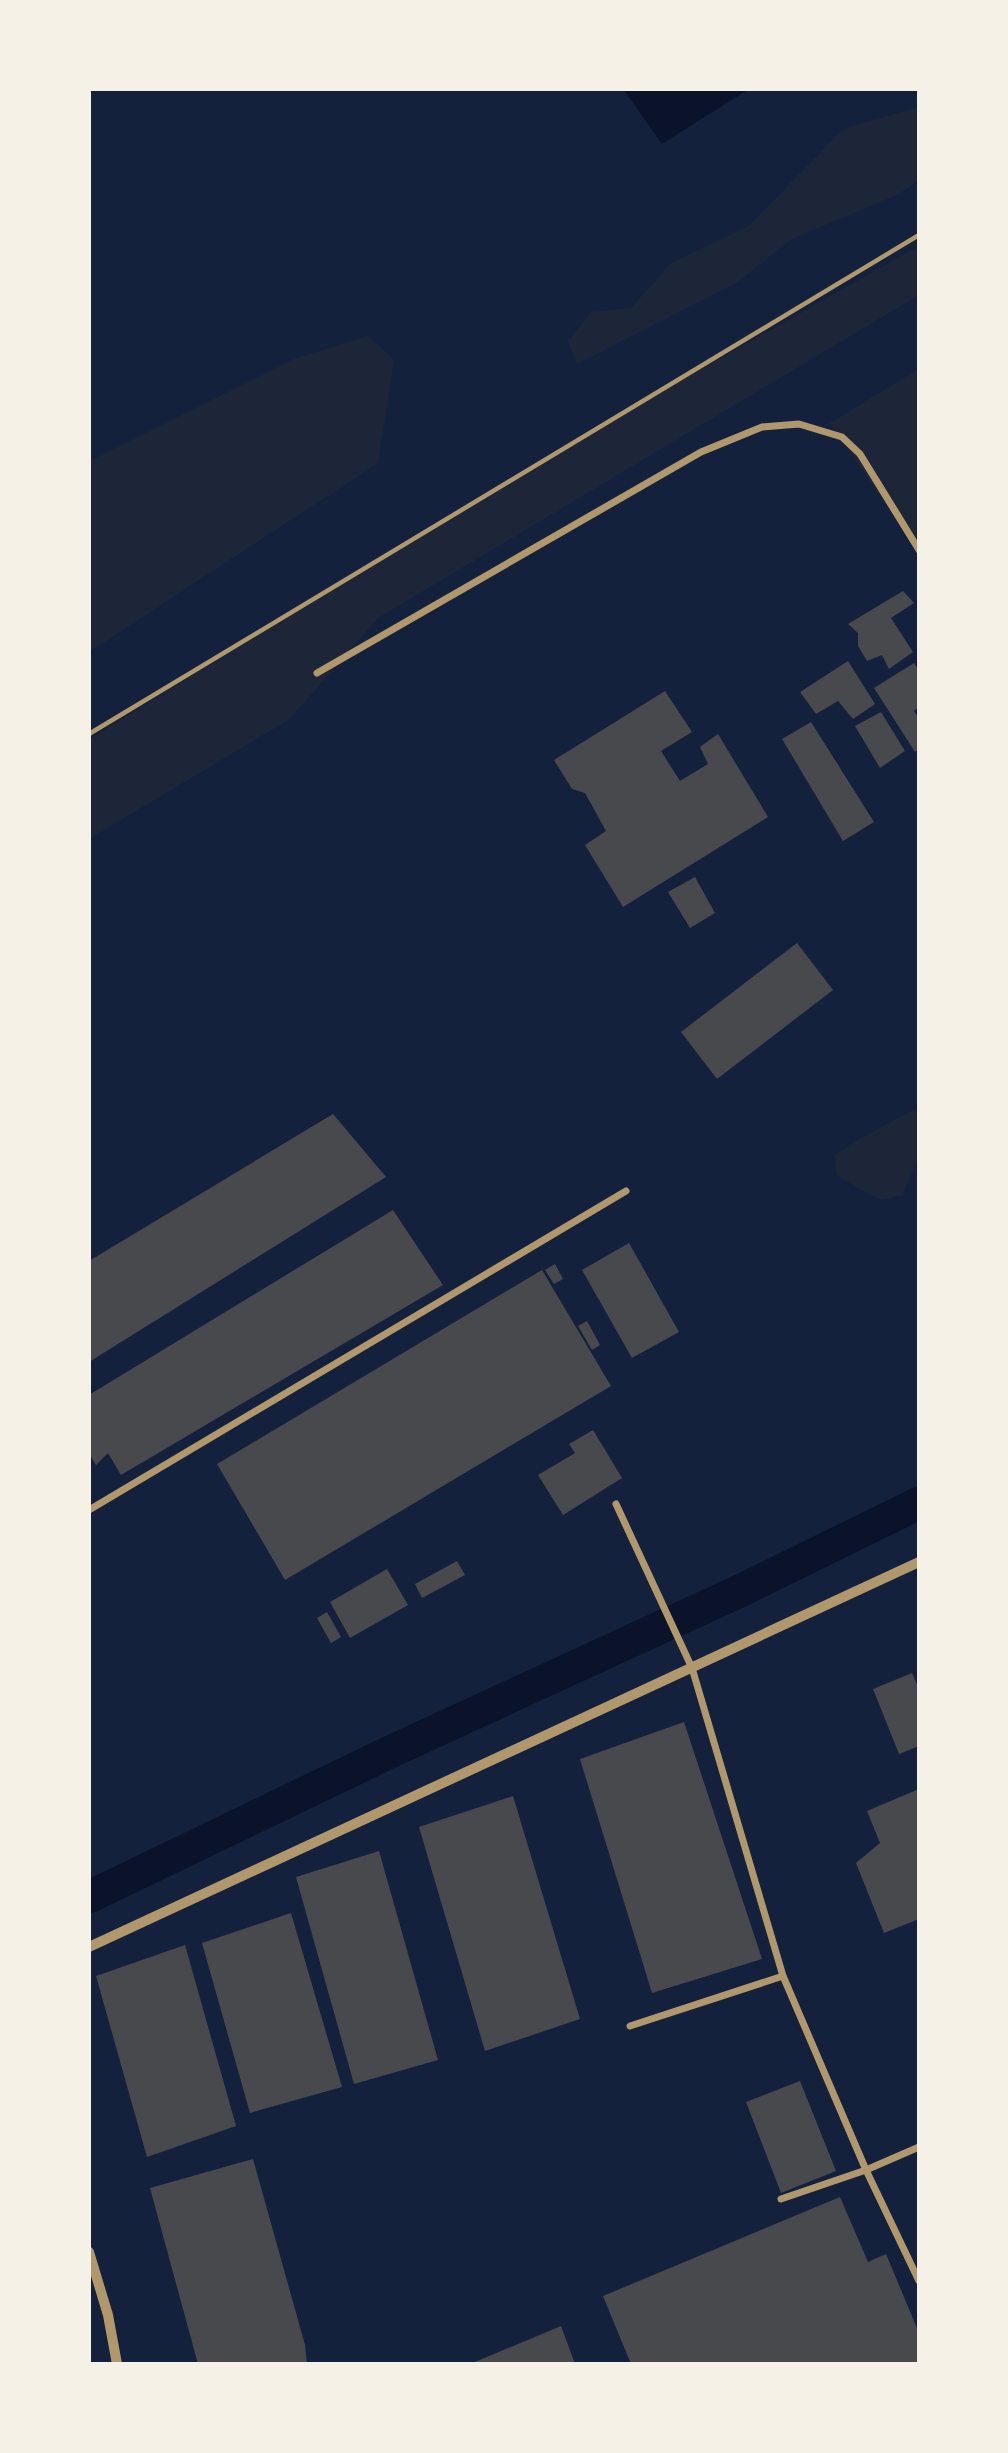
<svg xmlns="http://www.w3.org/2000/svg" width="1008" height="2453" viewBox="0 0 1008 2453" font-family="Georgia,serif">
<rect width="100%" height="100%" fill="#14213d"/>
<!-- green -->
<g fill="#1d2539">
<polygon points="919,107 919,180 899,194 792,239 736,283 577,364 568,341 591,312 631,308 671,263 749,226 843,129"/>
<polygon points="919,246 919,295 378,618 290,719 89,839 89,739 625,412"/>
<polygon points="368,336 394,360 378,463 89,652 89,461 294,359"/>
<polygon points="919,369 919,553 830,423"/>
<polygon points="919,1107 919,1157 902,1195 882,1200 854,1186 836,1174 835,1155 863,1137"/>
</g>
<!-- water -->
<polygon fill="#0b132b" points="623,89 749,89 662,144"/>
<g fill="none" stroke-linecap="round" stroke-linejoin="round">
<!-- river -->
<polyline stroke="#0b132b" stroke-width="33" points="89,1897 390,1752 744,1589 919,1503"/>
</g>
<!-- building -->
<g fill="#48494c">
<polygon points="903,591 914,603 891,618 913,652 889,669 882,655 867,661 858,646 858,633 848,624"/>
<polygon points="848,661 875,704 853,719 838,701 816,714 800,692"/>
<polygon points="914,663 919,671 919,707 914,711 919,719 919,748 915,752 874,688"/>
<polygon points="665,691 692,732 661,751 680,781 708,764 700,747 718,734 768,817 623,907 585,845 606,831 585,793 572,789 554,760"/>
<polygon points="881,712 905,751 880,768 855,726"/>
<polygon points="811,722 874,822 843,841 782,739"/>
<polygon points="695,877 715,913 690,928 668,892"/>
<polygon points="797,943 833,990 717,1079 681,1032"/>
<polygon points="333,1114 386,1177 89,1362 89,1261"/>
<polygon points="393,1210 443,1285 121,1475 108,1453 96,1465 89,1453 89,1395"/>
<polygon points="629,1243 679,1332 632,1358 582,1270"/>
<polygon points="555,1264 563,1279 554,1284 545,1270"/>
<polygon points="542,1270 611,1386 285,1580 217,1464"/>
<polygon points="587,1321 600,1345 592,1350 578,1326"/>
<polygon points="593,1430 622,1478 563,1515 538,1475 575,1453 569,1444"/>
<polygon points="457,1561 465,1575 422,1598 415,1584"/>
<polygon points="387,1569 408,1605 350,1638 330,1602"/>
<polygon points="327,1612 341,1637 331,1643 317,1618"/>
<polygon points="912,1673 919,1689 919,1746 899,1754 873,1689"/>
<polygon points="684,1722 762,1959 652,1993 580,1759"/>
<polygon points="919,1789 919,1919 884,1933 856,1863 880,1843 867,1811"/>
<polygon points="513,1796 580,2019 485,2051 419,1827"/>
<polygon points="379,1851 438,2060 354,2084 296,1877"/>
<polygon points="291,1913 342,2087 250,2113 202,1943"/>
<polygon points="185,1945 236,2126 147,2157 96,1976"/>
<polygon points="800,2081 836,2171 781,2193 746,2102"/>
<polygon points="253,2159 305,2345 307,2364 198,2364 150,2188"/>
<polygon points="840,2197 868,2262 886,2254 919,2333 919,2364 631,2364 603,2296"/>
<polygon points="561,2326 575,2364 470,2364"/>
</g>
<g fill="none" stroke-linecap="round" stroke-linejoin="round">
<!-- service -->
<polyline stroke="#b1986c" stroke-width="4.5" points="89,734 919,235"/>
<!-- minor -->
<g stroke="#b1986c" stroke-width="7">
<polyline points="317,673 701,452 762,427 799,424 842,437 860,454 919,550"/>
<polyline points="616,1504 692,1668 783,1976 866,2170 919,2281"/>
<polyline points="89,1510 626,1191"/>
<polyline points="630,2026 783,1976"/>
<polyline points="781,2199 866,2170 919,2147"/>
</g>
<!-- tertiary -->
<g stroke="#b1986c" stroke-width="10">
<polyline points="89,1947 919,1562"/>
<polyline points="89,2252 108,2315 117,2364"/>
</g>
</g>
<!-- border -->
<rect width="1008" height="2453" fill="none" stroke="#f6f1e7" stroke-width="182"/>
</svg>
